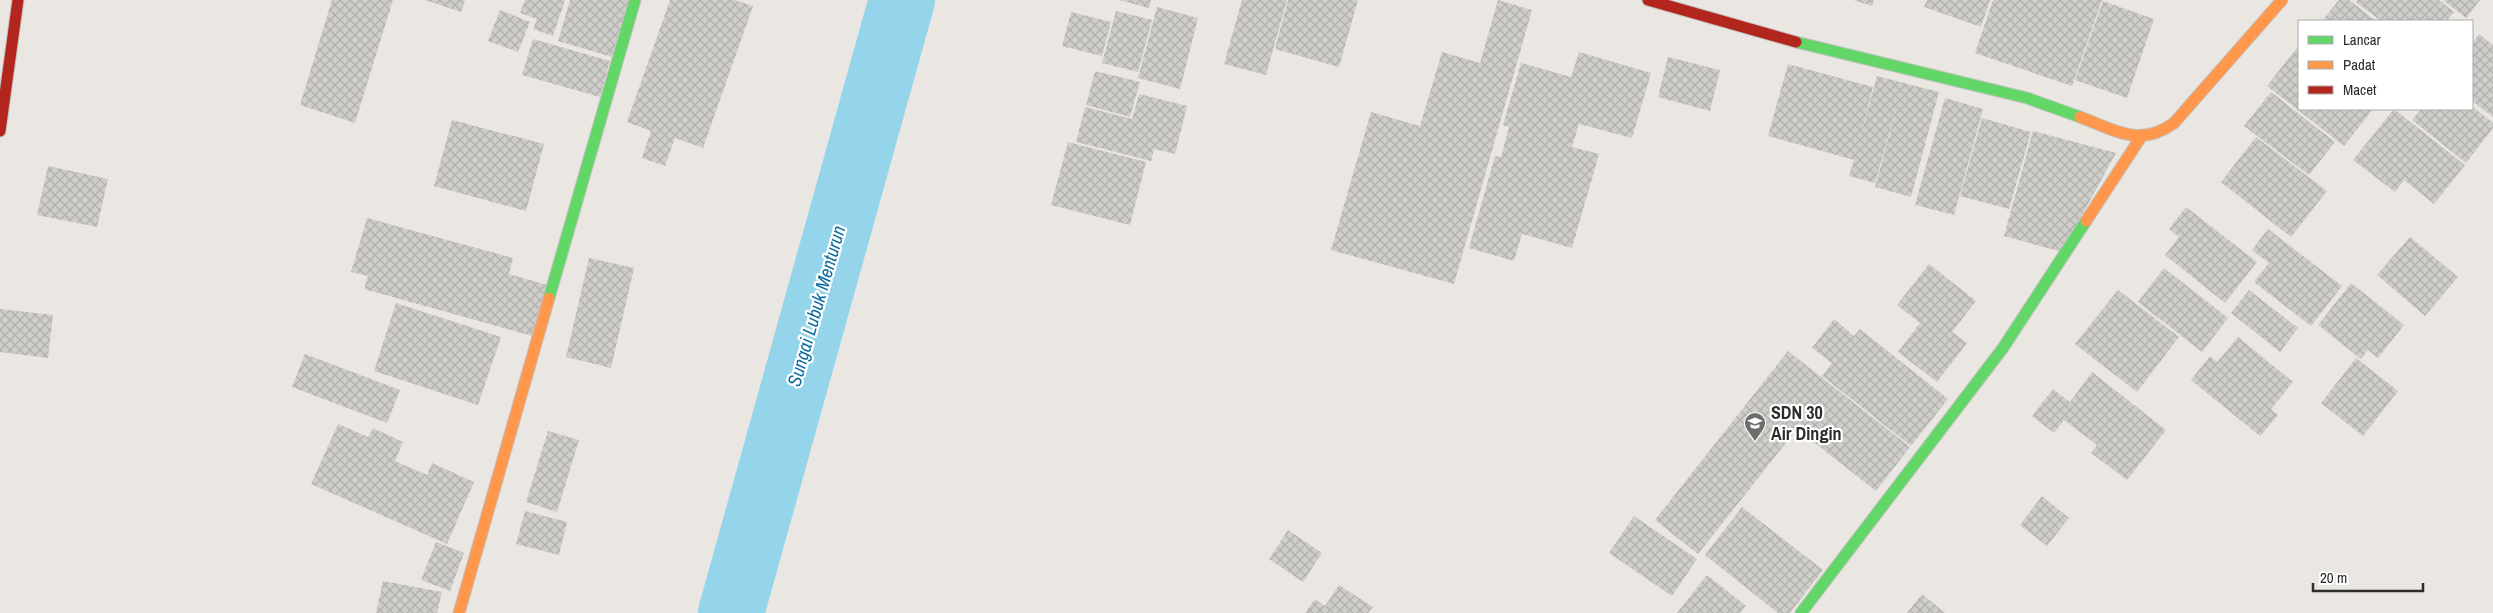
<svg xmlns="http://www.w3.org/2000/svg" width="2493" height="613" viewBox="0 0 2493 613" font-family="'Archivo Narrow',sans-serif">
<defs>
<pattern id="building-cross-hatch" width="8" height="8" patternUnits="userSpaceOnUse" patternTransform="scale(1.25)"><rect width="8" height="8" fill="#cfcdc9"/><path d="M0 0l8 8M0 8l8-8" fill="none" stroke="#b2b0ad"/></pattern>
</defs>
<rect width="100%" height="100%" fill="#eae7e2"/>
<g fill="none" stroke-linecap="round" stroke-linejoin="round">
<!-- river -->
<polyline stroke="#95d5ec" stroke-width="66" points="731,613 902,0"/>
</g>
<!-- building -->
<g fill="url(#building-cross-hatch)">
<polygon points="332,0 393,0 355,123 300,105"/>
<polygon points="425,0 465,0 461,12"/>
<polygon points="525,0 565,0 553,36 533,29 537,19 520,13"/>
<polygon points="570,0 629,0 612,57 558,41"/>
<polygon points="670,0 735,0 753,6 703,148 675,138 665,166 642,158 651,131 627,122"/>
<polygon points="1119,0 1151,0 1149,8"/>
<polygon points="1242,0 1287,0 1266,75 1224,64"/>
<polygon points="1288,0 1358,0 1339,67 1275,49"/>
<polygon points="1498,0 1532,10 1454,284 1331,250 1371,112 1420,126 1442,52 1480,63"/>
<polygon points="1853,0 1874,0 1872,6"/>
<polygon points="1927,0 1990,0 1981,27 1924,7"/>
<polygon points="1993,0 2102,0 2072,86 1975,53"/>
<polygon points="2339,0 2349,0 2376,21 2322,21"/>
<polygon points="2357,0 2439,0 2454,12 2447,21 2381,21 2356,2"/>
<polygon points="2443,0 2480,0 2466,18"/>
<polygon points="2103,1 2154,19 2127,98 2075,80"/>
<polygon points="1157,7 1198,18 1180,89 1138,78"/>
<polygon points="500,10 530,22 518,52 488,41"/>
<polygon points="1116,11 1152,20 1138,72 1102,63"/>
<polygon points="1071,12 1111,22 1102,56 1062,46"/>
<polygon points="2479,34 2493,45 2493,117 2472,101 2472,44"/>
<polygon points="533,39 610,61 600,97 522,75"/>
<polygon points="2299,45 2299,109 2373,109 2344,146 2267,86"/>
<polygon points="1579,52 1651,73 1632,138 1579,124 1572,147 1599,154 1572,248 1522,234 1514,261 1469,248 1495,156 1501,157 1509,127 1503,125 1521,63 1571,77"/>
<polygon points="1668,57 1720,70 1710,111 1658,97"/>
<polygon points="1788,64 1873,87 1859,142 1877,76 1939,92 1911,197 1875,187 1901,92 1875,183 1849,176 1854,160 1768,136"/>
<polygon points="1095,71 1140,82 1130,117 1086,105"/>
<polygon points="2271,92 2335,142 2309,175 2244,126"/>
<polygon points="1139,94 1187,106 1175,154 1154,149 1151,161 1076,142 1085,107 1132,119"/>
<polygon points="1945,98 1983,109 1954,215 1915,205"/>
<polygon points="2472,106 2493,123 2493,128 2466,163 2412,120 2421,109 2472,109"/>
<polygon points="2394,109 2465,165 2434,204 2404,180 2395,192 2353,160"/>
<polygon points="1982,118 2031,132 2009,209 1960,196"/>
<polygon points="452,120 544,144 526,211 434,186"/>
<polygon points="2033,131 2116,153 2062,252 2004,236"/>
<polygon points="2256,137 2327,191 2291,237 2221,182"/>
<polygon points="1068,142 1146,162 1130,225 1051,205"/>
<polygon points="48,166 108,179 97,227 37,215"/>
<polygon points="2186,207 2257,262 2225,303 2165,255 2179,237 2169,229"/>
<polygon points="367,218 513,258 509,274 547,285 532,336 364,289 368,276 351,272"/>
<polygon points="2268,229 2342,286 2311,326 2254,282 2269,263 2252,250"/>
<polygon points="2410,237 2458,277 2425,316 2377,275"/>
<polygon points="589,258 634,268 611,368 566,357"/>
<polygon points="1929,264 1976,301 1952,332 1967,343 1937,382 1898,352 1920,323 1897,305"/>
<polygon points="2164,268 2228,318 2202,352 2138,302"/>
<polygon points="2351,283 2404,325 2378,358 2368,350 2361,359 2318,325"/>
<polygon points="2118,290 2179,337 2137,392 2075,344"/>
<polygon points="2249,290 2298,328 2280,352 2231,313"/>
<polygon points="396,303 501,337 478,405 374,371"/>
<polygon points="0,309 53,315 48,358 0,352"/>
<polygon points="1834,319 1854,336 1860,329 1948,399 1911,446 1822,376 1832,363 1812,348"/>
<polygon points="2238,337 2293,382 2271,409 2278,415 2260,436 2191,380 2210,356 2217,362"/>
<polygon points="1788,351 1910,447 1876,491 1797,429 1698,554 1655,520"/>
<polygon points="305,354 400,390 387,423 292,387"/>
<polygon points="2356,358 2398,391 2363,436 2321,403"/>
<polygon points="2092,372 2166,430 2127,480 2091,453 2097,445 2064,420 2054,433 2032,416 2053,389 2070,402"/>
<polygon points="338,424 368,437 373,428 403,442 395,461 427,475 432,463 474,482 447,544 311,484"/>
<polygon points="548,431 579,440 557,512 526,502"/>
<polygon points="2042,496 2069,518 2047,546 2020,525"/>
<polygon points="1742,507 1823,570 1790,613 1778,613 1705,555"/>
<polygon points="525,511 567,522 559,555 516,544"/>
<polygon points="1634,516 1697,559 1672,596 1609,553"/>
<polygon points="1288,530 1322,553 1303,582 1269,559"/>
<polygon points="436,542 464,553 450,591 421,580"/>
<polygon points="1707,575 1746,606 1740,613 1677,613"/>
<polygon points="383,581 442,592 437,613 376,613"/>
<polygon points="1339,585 1373,607 1368,613 1305,613 1315,599 1325,606"/>
<polygon points="1922,594 1945,613 1907,613"/>
</g>
<g fill="none" stroke-linecap="round" stroke-linejoin="round">
<!-- fast casing -->
<g stroke="#c4c3c3" stroke-width="13">
<g id="fast">
<polyline points="1796,42 2027,98 2080,117"/>
<polyline points="549,298 635,0"/>
<polyline points="1801,613 2003,348 2086,221"/>
</g>
</g>
<!-- slow casing -->
<g stroke="#c4c3c3" stroke-width="13">
<g id="slow">
<path d="M2080 117C2115 130 2140 148 2174 123L2282 0"/>
<polyline points="2086,221 2141,137"/>
<polyline points="459,613 549,298"/>
</g>
</g>
<!-- jam casing -->
<g stroke="#c4c3c3" stroke-width="13">
<g id="jam">
<polyline points="1648,0 1796,42"/>
<polyline points="0,131 18,0"/>
</g>
</g>
<!-- fast -->
<use href="#fast" stroke="#63d668" stroke-width="11"/>
<!-- slow -->
<use href="#slow" stroke="#ff974d" stroke-width="11"/>
<!-- jam -->
<use href="#jam" stroke="#b3261e" stroke-width="11"/>
</g>
<!-- icons -->
<defs>
<g id="school-pin" transform="scale(1.125)"><path d="M0 17L-7.5 6A9.5 9.5 0 1 1 7.5 6Z" fill="#6e6d6c" stroke="#fff"/><path d="M0-5L7-2L0 1L-7-2ZM-4 1L0 2.5L4 1V4Q0 6-4 4Z" fill="#fff"/></g>
</defs>
<g fill-rule="evenodd">
<use href="#school-pin" x="1755" y="423"/>
</g>
<g text-anchor="middle" stroke-width="4.5" stroke-linejoin="round" paint-order="stroke">
<!-- poi labels -->
<g font-size="18" font-weight="bold" fill="#2c2c2c" stroke="#fff" text-anchor="start">
<text x="1771" y="419">SDN 30<tspan x="1771" dy="21">Air Dingin</tspan></text>
</g>
<!-- water labels -->
<g font-size="19" font-style="italic" fill="#0c6ca1" stroke="#fff">
<text transform="translate(816 306) rotate(-74)" y="7">Sungai Lubuk Menturun</text>
</g>
</g>
<!-- legend -->
<rect x="2298" y="20" width="175" height="90" fill="#ffffff" stroke="#ababab"/>
<rect x="2308" y="36" width="25" height="8" fill="#63d668" stroke="#ababab"/>
<text x="2343" y="45" font-size="15" fill="#2c2c2c">Lancar</text>
<rect x="2308" y="61" width="25" height="8" fill="#ff974d" stroke="#ababab"/>
<text x="2343" y="70" font-size="15" fill="#2c2c2c">Padat</text>
<rect x="2308" y="86" width="25" height="8" fill="#b3261e" stroke="#ababab"/>
<text x="2343" y="95" font-size="15" fill="#2c2c2c">Macet</text>
<!-- scale -->
<path d="M2313 583v8h110v-8" fill="none" stroke="#2c2c2c" stroke-width="2.5"/>
<text x="2320" y="583" font-size="15" fill="#2c2c2c" stroke="#ffffff" stroke-width="4" paint-order="stroke">20 m</text>
</svg>
